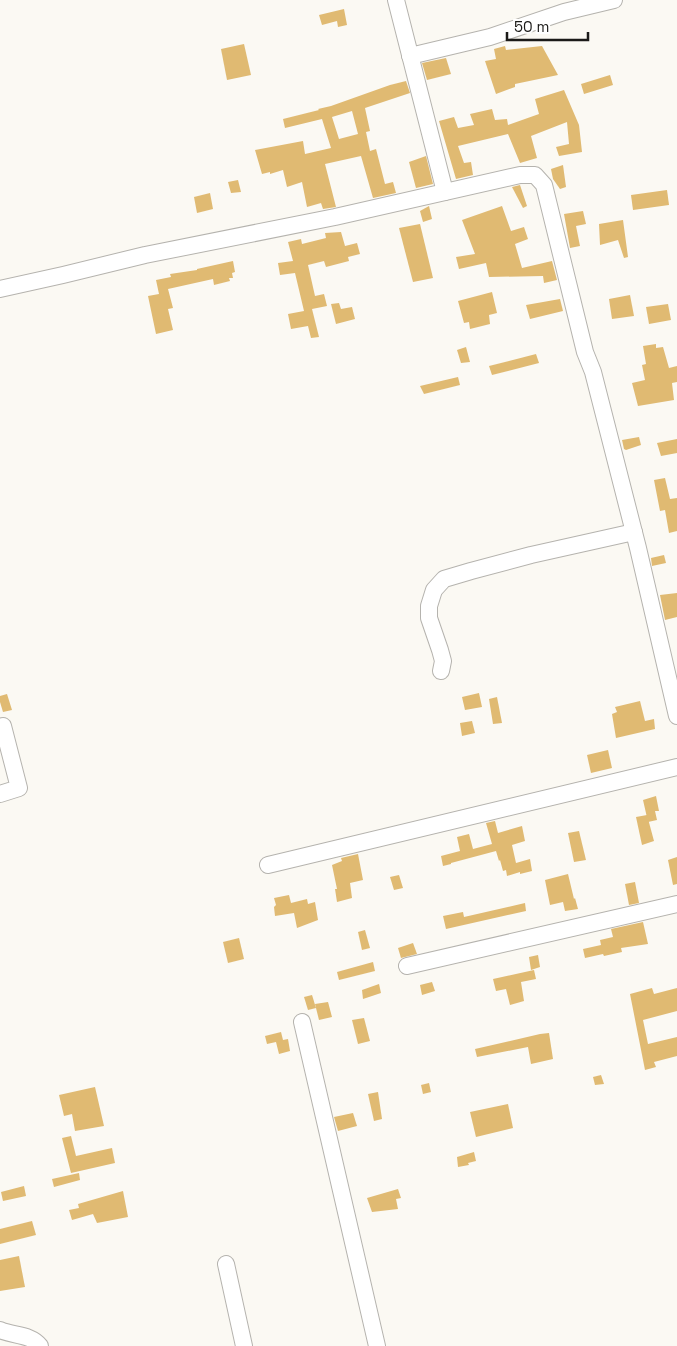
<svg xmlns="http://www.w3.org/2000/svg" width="677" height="1346" viewBox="0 0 677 1346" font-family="'Space Grotesk',sans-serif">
<rect width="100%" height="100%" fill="#fbf9f3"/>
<!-- building -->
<g fill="#e0ba72" fill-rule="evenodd">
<polygon points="344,9 347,25 338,27 337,21 322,25 319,15"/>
<polygon points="244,44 251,75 227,80 221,49"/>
<polygon points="505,46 506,50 542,46 558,75 515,84 515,87 496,94 485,61 496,59 494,49"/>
<polygon points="446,58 451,74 427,80 422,63"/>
<polygon points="610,75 613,85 584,94 581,84"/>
<path d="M406 81 410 93 365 108 370 131 366 132 370 151 376 149 385 184 393 182 396 193 373 198 361 156 325 164 336 207 323 209 321 203 307 207 302 182 287 187 283 170 270 174V172L262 174 255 150 303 141 305 154 331 148 322 119 285 128 283 119 319 110 318 109 331 106 390 85ZM352 111 358 134 339 139 332 117Z"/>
<polygon points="564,90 579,125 582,152 559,156 556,147 569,144 567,122 531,136 537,158 520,163 508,134 458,146 464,163 471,162 473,175 456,179 439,121 454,117 458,128 474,125 470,114 492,109 495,120 507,119 508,125 539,114 535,99"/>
<polygon points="426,156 433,184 416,188 409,162"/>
<polygon points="563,165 566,187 560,189 553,179 551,169"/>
<polygon points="238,180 241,192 231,193 228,182"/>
<polygon points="520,185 527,206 523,208 512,187"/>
<polygon points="667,190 669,205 633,210 631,195"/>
<polygon points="210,193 213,209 197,213 194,197"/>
<polygon points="429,206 432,219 423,222 420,211"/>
<polygon points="502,206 511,231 524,227 528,239 515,244 522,268 552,261 557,280 544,283 543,276 489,277 486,263 459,269 456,257 475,254 462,220"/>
<polygon points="583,211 586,224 576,226 580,246 570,248 564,214"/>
<polygon points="623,220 628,257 624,258 618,240 600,245 599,224"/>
<polygon points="420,224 433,278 413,282 399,228"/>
<polygon points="341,232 345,246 357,243 360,254 348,257 349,261 326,267 324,261 308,265 315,296 324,294 327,306 312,309 319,337 311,338 308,326 291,329 288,314 304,311 295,273 280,275 278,263 293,261 288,242 301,239 302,244 326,238 325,233"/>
<polygon points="233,261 235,272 232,273 233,278 229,278 230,281 214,285 213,279 168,289 173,308 168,309 173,330 156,334 148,296 159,294 156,280 171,277 170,274 197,270 197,269"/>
<polygon points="492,292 497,313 489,315 490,324 470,329 469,322 464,323 458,301"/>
<polygon points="630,295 634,316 612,319 609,299"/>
<polygon points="560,299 563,311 530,319 526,305"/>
<polygon points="339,303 341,309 352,307 355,319 336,324 331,304"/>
<polygon points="668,304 671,320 649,324 646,307"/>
<polygon points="656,344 656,348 663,347 669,368 677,366 677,382 672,383 674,400 638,406 632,383 645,380 642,365 646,364 643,346"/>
<polygon points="466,347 470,362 461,363 457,350"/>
<polygon points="536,354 539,363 492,375 489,366"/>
<polygon points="458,377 460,385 424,394 420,386"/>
<polygon points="639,437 641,445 626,450 624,449 622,440"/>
<polygon points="677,439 677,453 661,456 657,443"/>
<polygon points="665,478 670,499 677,498 677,531 669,533 665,510 660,511 654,480"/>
<polygon points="664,555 666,563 652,566 651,558"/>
<polygon points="677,593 677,617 665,620 660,595"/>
<polygon points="479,693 482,707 465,710 462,697"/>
<polygon points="7,694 12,710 3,712 0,702 0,696"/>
<polygon points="497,697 502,723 493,724 489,699"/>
<polygon points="640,701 645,721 654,719 655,729 616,738 612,714 617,712 615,707"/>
<polygon points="472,721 475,733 462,736 460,723"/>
<polygon points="608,750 612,768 591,773 587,755"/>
<polygon points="656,796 659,811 655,811 657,820 648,822 643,800"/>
<polygon points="647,815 654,841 642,845 636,817"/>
<polygon points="495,821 498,833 522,826 525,841 512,845 516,863 530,859 532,871 520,874 520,872 507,876 506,870 503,871 500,860 499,861 496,851 451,863 451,864 443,866 441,856 460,851 457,837 469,834 473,849 492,844 486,823"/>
<polygon points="579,831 586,860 574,862 568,833"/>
<polygon points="358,854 363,880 350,883 352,898 337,902 335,889 337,889 332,865 342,861 341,858"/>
<polygon points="677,857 677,884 673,885 668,860"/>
<polygon points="568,874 574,899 575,898 578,909 565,911 563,902 550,905 545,880"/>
<polygon points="399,875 403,888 394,890 390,877"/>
<polygon points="635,882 639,903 629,905 625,884"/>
<polygon points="289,895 291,903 307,899 308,904 315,902 318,920 297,928 294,913 275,916 274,907 276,905 274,898"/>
<polygon points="525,903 526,911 446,929 443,916 463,912 464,917"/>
<polygon points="643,922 648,944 621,948 622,952 604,956 603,954 585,958 583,949 601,945 600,940 613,937 611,929"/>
<polygon points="365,930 370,948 362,950 358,932"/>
<polygon points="239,938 244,959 228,963 223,942"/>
<polygon points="413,943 417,954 401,958 398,948"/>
<polygon points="538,955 540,967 531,970 529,957"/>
<polygon points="373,962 375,971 339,980 337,972"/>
<polygon points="534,970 536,979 521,982 524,1001 510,1005 506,989 496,991 493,979"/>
<polygon points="432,982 435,991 422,995 420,985"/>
<polygon points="379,984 381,993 363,999 362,990"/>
<polygon points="652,988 654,994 677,988 677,1011 643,1020 648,1044 677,1037 677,1056 654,1062 656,1067 645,1070 630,994"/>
<polygon points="312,995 316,1008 308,1010 304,997"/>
<polygon points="328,1002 332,1017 319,1020 315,1004"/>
<polygon points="364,1018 370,1041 358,1044 352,1020"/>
<polygon points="281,1032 283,1040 288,1039 290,1051 279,1054 276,1042 267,1044 265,1036"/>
<polygon points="549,1033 553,1059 531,1064 528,1047 477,1057 475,1049 540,1034"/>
<polygon points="601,1075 604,1084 595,1085 593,1077"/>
<polygon points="429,1083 431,1092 423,1094 421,1085"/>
<polygon points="95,1087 104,1126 75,1131 72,1114 64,1116 59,1095"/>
<polygon points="378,1092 382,1119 374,1121 368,1094"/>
<polygon points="508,1104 513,1128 476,1137 470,1112"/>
<polygon points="353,1113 357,1126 338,1131 334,1117"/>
<polygon points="71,1136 76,1156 112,1148 115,1163 71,1173 62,1138"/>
<polygon points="474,1152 476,1161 468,1163 469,1165 458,1167 457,1157"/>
<polygon points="79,1173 80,1180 54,1187 52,1179"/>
<polygon points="24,1186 26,1196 3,1201 1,1192"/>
<polygon points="398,1189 401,1198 396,1199 398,1209 372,1212 367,1198"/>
<polygon points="123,1191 128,1217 97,1223 93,1214 72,1220 69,1210 79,1208 78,1204"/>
<polygon points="32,1221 36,1235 0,1244 0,1229"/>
<polygon points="19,1256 25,1287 0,1291 0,1260"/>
</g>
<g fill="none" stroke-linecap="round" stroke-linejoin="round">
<!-- minor casing -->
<g stroke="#b5b3ae" stroke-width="18">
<g id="minor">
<polyline points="396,0 445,192"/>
<polyline points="410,56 490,37 564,12 614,0"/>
<polyline points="0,289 63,275 145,255 335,217 520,175 535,175 544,185 585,352 593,372 638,548 677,716"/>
<polyline points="441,671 443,661 440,650 429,618 429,606 434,590 444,579 471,571 531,555 634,532"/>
<polyline points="0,794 19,788 3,726"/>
<polyline points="268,865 677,767"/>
<polyline points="407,966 677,904"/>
<polyline points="302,1022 377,1346"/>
<polyline points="226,1264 244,1346"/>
<path d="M0 1330C13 1336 31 1334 40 1346"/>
</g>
</g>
<!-- minor -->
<use href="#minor" stroke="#fff" stroke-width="16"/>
</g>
<!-- scale -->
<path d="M507 32v8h81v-8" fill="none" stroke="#1b1a18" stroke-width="2.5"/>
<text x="514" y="32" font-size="15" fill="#1b1a18" stroke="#ffffff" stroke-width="4" paint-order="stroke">50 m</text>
</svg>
